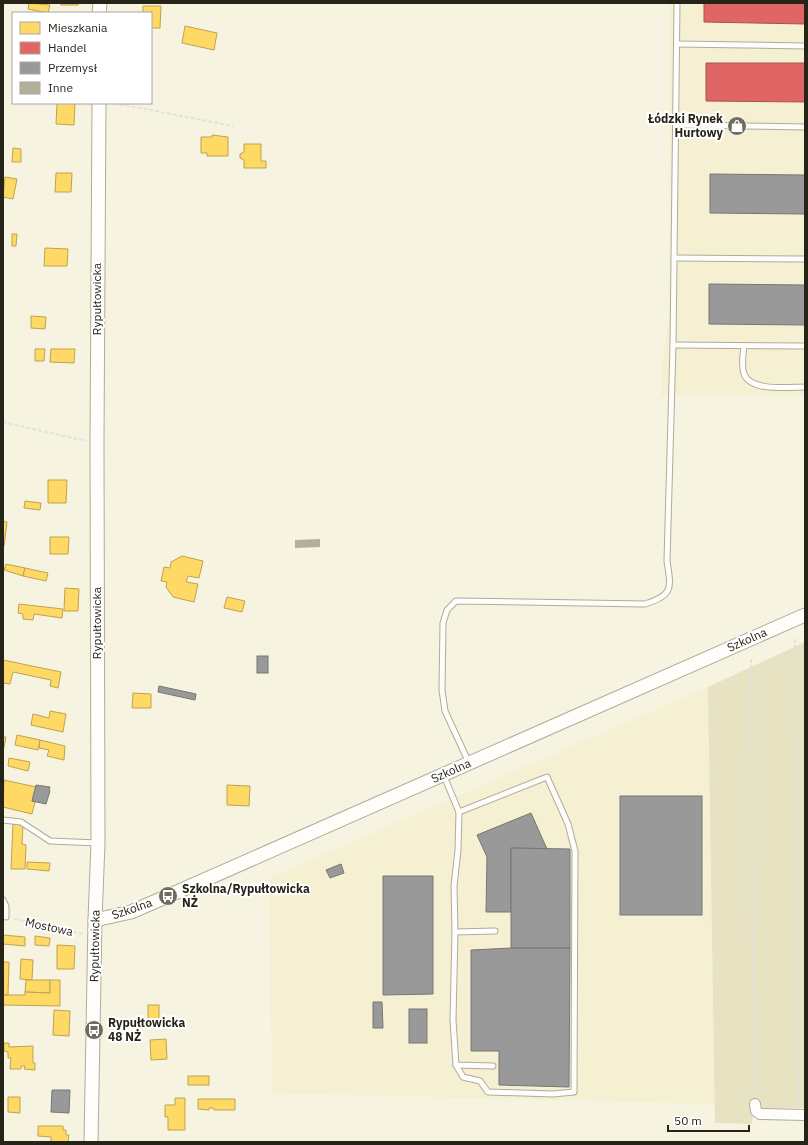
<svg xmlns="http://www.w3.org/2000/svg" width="808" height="1145" viewBox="0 0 808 1145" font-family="'IBM Plex Sans',sans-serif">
<rect width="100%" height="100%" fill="#f6f3e0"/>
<!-- built -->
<g fill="#f5f0d2">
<polygon points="670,3 805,3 805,396 661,395 662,366 669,316"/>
<polygon points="708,687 715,1104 272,1093 269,878"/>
</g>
<!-- green -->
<polygon fill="#e7e2c1" points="805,642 805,1108 753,1108 752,1124 715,1123 708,687"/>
<!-- homes -->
<g fill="#ffd966" stroke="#bea34f">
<polygon points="29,3 50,5 48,13 28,9"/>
<rect x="61" y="3" width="17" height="2"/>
<polygon points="143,6 161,6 160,28 151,28 151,13 143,13"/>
<polygon points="185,26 217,33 214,50 182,43"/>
<polygon points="57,103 75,103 74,125 56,124"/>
<polygon points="212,135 228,137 228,156 207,156 207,153 201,153 201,137 212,137"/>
<polygon points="244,144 261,144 261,161 266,161 266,168 244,168 244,160 240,158 240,154 244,152"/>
<polygon points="13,148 21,149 21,162 12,162"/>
<polygon points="56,173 72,173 71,192 55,192"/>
<polygon points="5,177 17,179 13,199 3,197"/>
<polygon points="12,234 17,234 16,246 12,246"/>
<polygon points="45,248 68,249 67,266 44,266"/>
<polygon points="31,316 46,317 45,329 31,328"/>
<polygon points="35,349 45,349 44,361 35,361"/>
<polygon points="51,349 75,349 74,363 50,362"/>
<polygon points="48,480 67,480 66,503 48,503"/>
<polygon points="25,501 41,503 40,510 24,508"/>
<polygon points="3,521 7,522 4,546 3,545"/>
<polygon points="50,537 69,537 68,554 50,554"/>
<polygon points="182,556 203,561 199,578 188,576 186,582 198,584 194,602 173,597 166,587 167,582 161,581 164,567 170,568 171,562"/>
<polygon points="6,564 25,568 23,576 4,570"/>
<polygon points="25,568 48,573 46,581 23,576"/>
<polygon points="65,588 79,589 78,611 64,611"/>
<polygon points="227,597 245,601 242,612 224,608"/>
<polygon points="19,604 63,609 62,618 34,614 33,620 23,619 23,614 18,613"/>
<polygon points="3,660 61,672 58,688 50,686 51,680 13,672 10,684 3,683"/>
<polygon points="133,693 151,694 151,708 132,708"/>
<polygon points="50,711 66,714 63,732 31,725 33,714 49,718"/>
<polygon points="17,735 40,740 38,750 15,745"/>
<polygon points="3,737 6,737 3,752"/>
<polygon points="40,740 65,746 64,760 47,756 49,750 39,748"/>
<polygon points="9,758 30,762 28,771 8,766"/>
<polygon points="4,780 36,787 32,801 35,802 32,814 3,807"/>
<polygon points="227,785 250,786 249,806 227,805"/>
<polygon points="13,824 23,825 22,844 26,845 25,869 11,869"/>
<polygon points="27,862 50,863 49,871 27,869"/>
<polygon points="3,935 25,937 25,946 3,944"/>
<polygon points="35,936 50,938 49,946 35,945"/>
<polygon points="57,945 75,946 74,969 57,969"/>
<polygon points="21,959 33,960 32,980 20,979"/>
<polygon points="3,962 9,962 8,995 3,995"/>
<polygon points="26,980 50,980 50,993 25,992"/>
<polygon points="50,980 60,980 60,1006 3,1005 3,995 25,995 25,992 50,993"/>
<rect x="148" y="1005" width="11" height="19"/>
<polygon points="54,1010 70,1011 69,1036 53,1035"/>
<polygon points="166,1039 167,1059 151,1060 150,1040"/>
<polygon points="4,1043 9,1043 9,1047 33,1046 33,1063 35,1063 35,1070 24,1069 25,1066 21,1066 21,1069 10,1069 11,1058 8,1058 8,1052 4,1051"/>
<rect x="188" y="1076" width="21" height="9"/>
<polygon points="8,1097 20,1097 20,1113 8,1112"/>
<polygon points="175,1098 185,1098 185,1130 168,1130 168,1117 165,1117 165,1105 175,1105"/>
<polygon points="198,1099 235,1099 235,1110 214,1110 213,1108 209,1108 209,1110 198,1109"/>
<polygon points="38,1126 63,1126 63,1130 66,1130 66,1135 69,1135 68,1142 51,1142 51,1137 38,1136"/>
</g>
<!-- shops -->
<g fill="#e06666" stroke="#a8524f">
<polygon points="704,3 805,3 805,24 704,22"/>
<polygon points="706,63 805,63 805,102 706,101"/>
</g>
<!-- industry -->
<g fill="#999" stroke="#767672">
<polygon points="710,174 805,175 805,214 710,213"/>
<polygon points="709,284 805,285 805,325 709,324"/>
<rect x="257" y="656" width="11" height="17"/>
<polygon points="159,686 196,694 195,700 158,692"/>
<polygon points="36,785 50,787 49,791 50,791 46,804 32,801"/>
<rect x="620" y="796" width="82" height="119"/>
<polygon points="531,813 547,849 511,848 511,912 486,912 487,857 477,835"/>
<polygon points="511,848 570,849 570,948 511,948"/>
<polygon points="341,864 344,873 330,878 326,870"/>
<polygon points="383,876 433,876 433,994 383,995"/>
<polygon points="511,948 570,948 569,1087 499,1085 499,1051 471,1051 471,950"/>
<polygon points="373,1002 382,1002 383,1028 373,1028"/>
<rect x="409" y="1009" width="18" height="34"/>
<polygon points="52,1090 70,1090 69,1113 51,1112"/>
</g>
<!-- building -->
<polygon fill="#b2af9a" points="320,539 320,547 295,548 295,540"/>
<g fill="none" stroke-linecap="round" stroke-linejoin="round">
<!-- service casing -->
<g stroke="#adac9d" stroke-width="7">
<g id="service">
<polyline points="677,44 805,46"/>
<polyline points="676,125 805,127"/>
<polyline points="674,258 805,259"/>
<polyline points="673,345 805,346"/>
<path d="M744 346C743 355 741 365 744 374 751 392 789 387 805 387"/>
<path d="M469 763 445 711 442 690 443 623 447 610 456 601 645 604C674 595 671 588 667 561L673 345 677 3"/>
<polyline points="444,776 459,812 458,850 454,886 455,932 453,1020 456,1065 493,1066"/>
<polyline points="3,820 21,822 50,841 98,843"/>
<polyline points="3,900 6,906 6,917"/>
<polyline points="455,932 495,931"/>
<polyline points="456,1065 463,1077 480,1081 488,1092 553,1094 574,1092 575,851 568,824 547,777 459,812"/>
</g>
</g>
<!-- minor casing -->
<g stroke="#adac9d" stroke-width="12">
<polyline id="minor" points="755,1104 756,1111 760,1114 805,1115"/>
</g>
<!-- tertiary casing -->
<g stroke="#adac9d" stroke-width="15">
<g id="tertiary">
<polyline points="99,13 100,3"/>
<polyline points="95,920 131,912 168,896 805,615"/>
<polyline points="91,1142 95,920 98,843 97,443 99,103"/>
</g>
</g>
<!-- path -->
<g stroke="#e2e1db" stroke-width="2" stroke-dasharray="4 2" stroke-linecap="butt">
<polyline points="114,103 233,126"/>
<polyline points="3,422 86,441"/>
<polyline points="795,639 799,1106"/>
<polyline points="751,659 754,1095"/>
<polyline points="14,919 84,934"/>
</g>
<!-- service -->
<use href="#service" stroke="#fefdfa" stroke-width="5"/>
<!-- minor -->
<use href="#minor" stroke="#fefdfa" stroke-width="10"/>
<!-- tertiary -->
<use href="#tertiary" stroke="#fefdfa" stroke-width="13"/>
</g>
<!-- icons -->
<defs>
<g id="shop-disc" transform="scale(1)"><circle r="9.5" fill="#6f6c5e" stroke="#fff"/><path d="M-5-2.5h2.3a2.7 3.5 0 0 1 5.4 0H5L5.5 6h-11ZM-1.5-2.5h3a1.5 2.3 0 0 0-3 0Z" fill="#fff"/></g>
<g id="bus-disc" transform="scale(1)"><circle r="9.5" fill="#6f6c5e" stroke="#fff"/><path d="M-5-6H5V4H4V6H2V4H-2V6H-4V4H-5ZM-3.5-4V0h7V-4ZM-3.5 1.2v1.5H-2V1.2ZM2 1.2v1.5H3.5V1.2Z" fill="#fff"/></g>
</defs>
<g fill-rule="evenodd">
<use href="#shop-disc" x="737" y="126"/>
<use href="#bus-disc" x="168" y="896"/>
<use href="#bus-disc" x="94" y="1030"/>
</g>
<g text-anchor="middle" stroke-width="4" stroke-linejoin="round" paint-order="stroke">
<!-- poi labels -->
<g font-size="12" font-weight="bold" fill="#262418" stroke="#fff" text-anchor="start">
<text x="723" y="123" text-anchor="end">Łódzki Rynek<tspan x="723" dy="14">Hurtowy</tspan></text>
<text x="182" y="893">Szkolna/Rypułtowicka<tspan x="182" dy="14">NŻ</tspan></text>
<text x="108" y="1027">Rypułtowicka<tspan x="108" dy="14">48 NŻ</tspan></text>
</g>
<!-- street labels -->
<g font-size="12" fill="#262418" stroke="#fff">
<text transform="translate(97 299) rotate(-90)" y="4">Rypułtowicka</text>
<text transform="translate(97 623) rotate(-90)" y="4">Rypułtowicka</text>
<text transform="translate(747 640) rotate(-24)" y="4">Szkolna</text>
<text transform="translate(451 771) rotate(-24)" y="4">Szkolna</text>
<text transform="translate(132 909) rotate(-19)" y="4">Szkolna</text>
<text transform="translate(49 927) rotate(12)" y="4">Mostowa</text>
<text transform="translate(95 946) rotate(-89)" y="4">Rypułtowicka</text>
</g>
</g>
<!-- border -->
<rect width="808" height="1145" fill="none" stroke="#262418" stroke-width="8"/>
<!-- legend -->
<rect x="12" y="12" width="140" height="92" fill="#ffffff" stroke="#a8a7a3"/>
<rect x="20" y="22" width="20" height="12" fill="#ffd966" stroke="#a8a7a3"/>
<text x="48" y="32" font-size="12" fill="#262418">Mieszkania</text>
<rect x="20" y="42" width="20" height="12" fill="#e06666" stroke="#a8a7a3"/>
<text x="48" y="52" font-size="12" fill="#262418">Handel</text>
<rect x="20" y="62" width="20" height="12" fill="#999999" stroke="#a8a7a3"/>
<text x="48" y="72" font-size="12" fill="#262418">Przemysł</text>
<rect x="20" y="82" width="20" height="12" fill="#b2af9a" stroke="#a8a7a3"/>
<text x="48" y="92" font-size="12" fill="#262418">Inne</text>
<!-- scale -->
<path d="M668 1125v6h81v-6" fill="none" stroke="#262418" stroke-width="2"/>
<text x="674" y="1125" font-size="12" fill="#262418" stroke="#ffffff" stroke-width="3" paint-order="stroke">50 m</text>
</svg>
